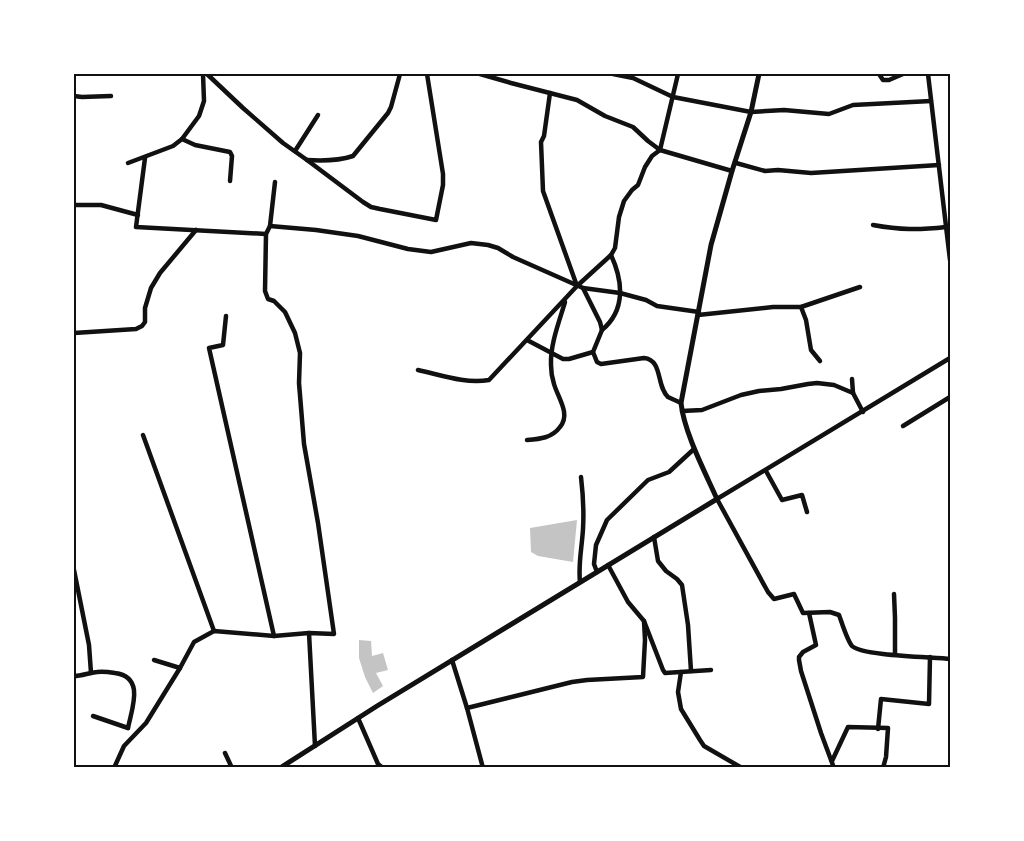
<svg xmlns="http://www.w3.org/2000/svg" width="1024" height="841" viewBox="0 0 1024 841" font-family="'Nunito Sans',sans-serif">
<rect width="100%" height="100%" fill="#fff"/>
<!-- building -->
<g fill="#c4c4c4">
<polygon points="577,520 573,562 538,556 531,552 530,528"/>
<polygon points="359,640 371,641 372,656 383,653 388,670 376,673 383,686 373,693 365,677 359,658"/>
</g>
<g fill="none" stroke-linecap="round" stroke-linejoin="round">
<!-- minor -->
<g stroke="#111" stroke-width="4.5">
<polyline points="207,74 243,108 283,143 307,160 363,202 371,207 380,209 436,220 443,185 443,174 427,74"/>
<polyline points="480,74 511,83 577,100 605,116 633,127 648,141 660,150 732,171"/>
<polyline points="613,74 633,78 673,97 751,112 784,110 829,114 853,105 931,101"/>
<polyline points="879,74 883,80 889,80 903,74"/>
<polyline points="928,74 950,260"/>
<polyline points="550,93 544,136 541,142 543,191 577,286"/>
<polyline points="74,96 82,97 111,96"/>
<polyline points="182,139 195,145 230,152 232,156 230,181"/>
<polyline points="295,151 318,115"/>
<polyline points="145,158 136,227 266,234"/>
<path d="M307 160C322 161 338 161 353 156L388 113 391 107 400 74"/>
<polyline points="128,163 173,146 182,139 199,116 204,101 203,74"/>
<polyline points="736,163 765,171 778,170 811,173 939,165"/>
<polyline points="74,205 101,205 138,215"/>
<path d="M873 225C900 230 919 230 946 227"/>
<path d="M270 226 316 230 358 236 408 249 431 252 471 243 488 245 498 248 513 257 583 288 600 322 602 330 593 352 597 362 601 364 644 358C663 360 656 386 668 397 672 399 677 401 681 403"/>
<polyline points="583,288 620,293 646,300 657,306 699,312"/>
<polyline points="801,307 806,320 811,350 820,361"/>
<polyline points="698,315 773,307 801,307 860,287"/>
<polyline points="226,316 223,345 209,348 274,636"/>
<path d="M602 330C626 310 623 281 611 255"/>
<polyline points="74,333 136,329 142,326 145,322 145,308 151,288 160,273 196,230"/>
<polyline points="527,340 563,359 569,359 593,352"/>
<path d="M950 358 717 499 768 592 774 599 794 594 803 613 830 612 839 615C842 623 847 640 852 646 862 656 933 657 950 659"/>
<path d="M418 370C441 375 465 384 489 380L577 286 611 255 615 248 619 217 624 201 632 190 638 185 645 167 652 156 660 150 678 74"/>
<polyline points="852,379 853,393 863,412"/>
<polyline points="682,411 702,410 741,395 759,391 781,389 808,384 817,383 834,385 853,393"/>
<polyline points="903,426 950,397"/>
<polyline points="143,435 214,631"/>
<path d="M527 440C540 439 552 438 560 427 571 414 558 398 554 384 552 378 551 371 551 365 550 345 559 322 565 302"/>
<polyline points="766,471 782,500 802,495 807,512"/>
<polyline points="654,537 658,561 666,571 677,579 682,585 688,625 691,671"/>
<polyline points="608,565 628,602 644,621 663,670 665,673 711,670"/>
<polyline points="74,570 89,645 91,673"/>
<polyline points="597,572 594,564 596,545 607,520 648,480 669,472 694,449"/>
<path d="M580 582C578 564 582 547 583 529 584 512 583 494 581 477"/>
<polyline points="894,594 895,618 895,654"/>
<polyline points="809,613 816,645 803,652 799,657 799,660 801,671 821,733 834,768"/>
<polyline points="309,633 315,746"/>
<polyline points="154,660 180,668"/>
<polyline points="452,660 467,708 483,768"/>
<polyline points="681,672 678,692 681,709 700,740 704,746 742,768"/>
<path d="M74 676C82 676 88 673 97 672 103 671 109 672 115 673 145 677 132 708 128 728"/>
<polyline points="467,708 572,682 587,680 643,677 645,640 644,621"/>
<polyline points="93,716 128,728"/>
<polyline points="358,718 378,764 383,768"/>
<polyline points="878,729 881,699 929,704 930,657"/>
<polyline points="225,753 232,768"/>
<polyline points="832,761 848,727 888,728 886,757 883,768"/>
<polyline points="114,768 124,746 146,723 180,668 194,642 214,631 274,636 309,633 334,634 318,523 304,444 299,383 300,353 295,333 285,312 274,301 268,299 265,291 266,234 270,226 275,182"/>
</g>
<!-- tertiary -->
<path stroke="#111" stroke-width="5" d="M280 768 377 706 717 499C705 472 684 432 681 403L711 245 732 171 751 112 759 74"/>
</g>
<!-- border -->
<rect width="1024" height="841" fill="none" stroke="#ffffff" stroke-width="150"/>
<rect x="75" y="75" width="874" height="691" fill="none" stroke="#111" stroke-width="2"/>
</svg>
